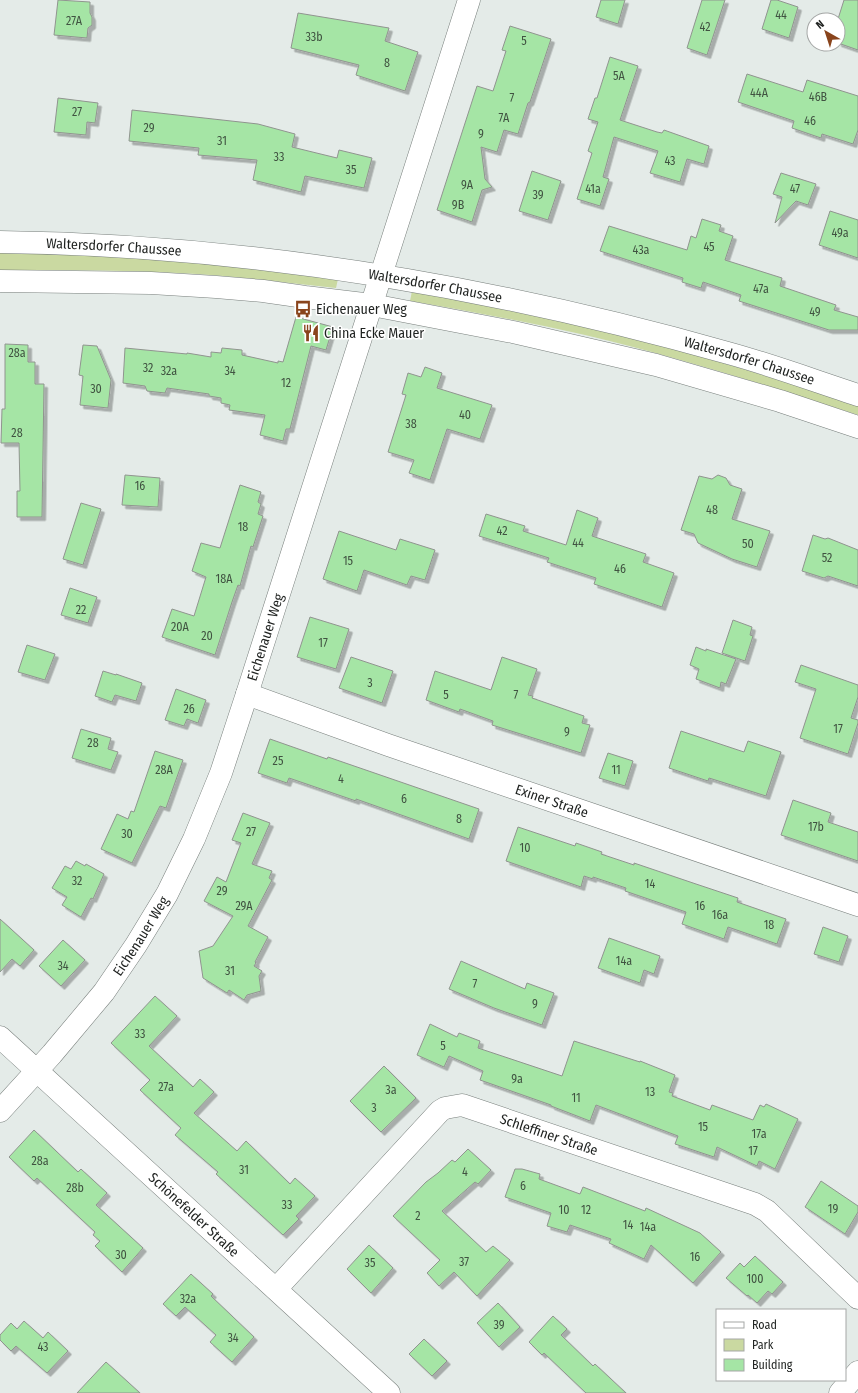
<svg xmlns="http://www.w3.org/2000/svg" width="858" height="1393" viewBox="0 0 858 1393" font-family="'Fira Sans Condensed',sans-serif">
<defs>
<filter id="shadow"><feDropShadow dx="3.5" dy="3.5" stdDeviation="0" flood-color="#0004"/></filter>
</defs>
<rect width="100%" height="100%" fill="#e4ebe8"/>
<!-- green -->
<g fill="#cad9a1">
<path d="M0 253C113 253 226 265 338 279L336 288C289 283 243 277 197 274 132 270 66 270 0 270Z"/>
<path d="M412 291C494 306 575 323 655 344 723 362 791 383 858 405V415C768 386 678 357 585 335 527 322 469 311 410 301Z"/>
</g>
<!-- building -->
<g fill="#a5e5a5" stroke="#90948f" filter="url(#shadow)">
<polygon points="58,0 90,2 90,13 92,17 92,25 88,28 87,38 54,35"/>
<polygon points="601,0 625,0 618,24 596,17"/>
<polygon points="702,0 725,0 707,55 687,48"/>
<polygon points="771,0 777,0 798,7 789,38 762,29"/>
<polygon points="844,0 858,0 858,50 838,43 838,19"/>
<polygon points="298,13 389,28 385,41 418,52 405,91 356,75 359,65 291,48"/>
<polygon points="510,26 551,39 530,102 528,103 518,134 504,130 497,152 481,147 485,179 492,187 482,190 472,222 437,210 477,86 493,91 506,51 502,50"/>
<polygon points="610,57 638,66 620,120 657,132 662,133 664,130 709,146 704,164 687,159 680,182 650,173 658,151 614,137 603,177 609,179 600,206 577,199 592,153 588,151 598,122 588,119 595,98 597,98"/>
<polygon points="747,74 803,92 807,80 858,96 858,130 853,144 822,134 821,138 792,128 794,121 738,102"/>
<polygon points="58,98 98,103 95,123 87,122 86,135 54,132"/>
<polygon points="132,110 258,124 295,134 292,147 337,158 339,150 372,158 364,188 305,176 301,192 253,180 257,160 198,155 199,148 129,141"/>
<polygon points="532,171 561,181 548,220 519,211"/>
<polygon points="781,173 816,184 808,205 796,201 775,223 782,197 773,194"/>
<polygon points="830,211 858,220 858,258 819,245"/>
<polygon points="702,219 721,225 719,231 733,236 725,260 782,278 780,286 836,305 834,310 858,317 858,330 829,330 739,301 741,295 703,282 701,288 682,282 683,278 600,251 609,226 687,250 691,236 696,238"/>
<polygon points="296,317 333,327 326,350 311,346 290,429 286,429 283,441 260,435 265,415 229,410 230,405 221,403 221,398 209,396 209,394 167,388 165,393 147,391 145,386 123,383 125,348 187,354 187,353 211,357 211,352 221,353 222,348 242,350 242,355 278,363 278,361 283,362"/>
<polygon points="5,344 28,345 28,362 35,362 35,384 44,384 42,517 17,517 17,491 20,491 19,443 1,443 2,409 5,409"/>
<polygon points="83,345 97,346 111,380 108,408 80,405 83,376 79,375"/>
<polygon points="425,367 442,373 437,388 492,405 480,439 447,429 430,480 409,473 414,460 388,452 406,395 402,394 408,373 421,377"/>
<polygon points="125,475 160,478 158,507 122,505"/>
<polygon points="718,475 726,478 730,485 742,489 732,519 770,531 757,567 732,559 698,543 694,534 681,530 699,476 712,479"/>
<polygon points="240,485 261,492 258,502 261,504 258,514 263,516 253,547 251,546 240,586 238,585 232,602 215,655 162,637 172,609 194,616 206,577 192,571 201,543 220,548"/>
<polygon points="81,503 101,509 83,565 63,559"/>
<polygon points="577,510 598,518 592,536 646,554 643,562 674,573 662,607 594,584 596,578 547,562 549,558 479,536 486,514 525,526 523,531 566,545"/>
<polygon points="339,531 396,550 400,539 435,550 425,580 411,576 407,585 364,570 357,591 323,579"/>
<polygon points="813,535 825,539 828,538 858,550 858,586 828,576 824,578 802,571"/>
<polygon points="70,588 97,597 88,623 61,615"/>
<polygon points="310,617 349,629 336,669 297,657"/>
<polygon points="733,620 752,627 750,635 753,636 745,661 722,653"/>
<polygon points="27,645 55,654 45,680 18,672"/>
<polygon points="696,647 706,651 706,649 736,659 726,684 721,682 720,688 696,679 699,669 690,665"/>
<polygon points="351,657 393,671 382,703 339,688"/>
<polygon points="502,657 537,669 528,695 533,696 532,698 584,716 582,723 590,725 581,753 492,725 493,721 460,709 459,712 426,700 435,671 491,690"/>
<polygon points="801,665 858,685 858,697 851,718 858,720 858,723 848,754 800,738 816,689 795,682"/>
<polygon points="103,671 116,675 116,674 142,683 136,701 115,695 112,702 95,696"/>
<polygon points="176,689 206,700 198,723 187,719 184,726 165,720"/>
<polygon points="81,729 111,738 108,749 118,752 111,770 72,758"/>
<polygon points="681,731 744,752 748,741 781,752 766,796 709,778 708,781 669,768"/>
<polygon points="270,739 327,759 328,757 479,809 469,839 356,799 356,801 289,778 287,783 258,773"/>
<polygon points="155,751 183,760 166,808 160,806 132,863 101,849 117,814 128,819 131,811 134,812"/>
<polygon points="608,753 633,761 625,786 599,778"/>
<polygon points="793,800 831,813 828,822 858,832 858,861 781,835"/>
<polygon points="243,813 270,823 252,864 272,871 269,878 272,880 248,926 268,937 255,962 256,963 254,966 262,971 259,976 261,991 247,995 244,1000 229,990 227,993 203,978 199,951 213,946 233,916 204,901 217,877 226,882 241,843 232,840"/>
<polygon points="518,827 575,846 576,843 602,852 601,854 634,865 634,863 696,884 738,898 737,902 786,919 777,944 728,927 724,939 682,924 686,912 625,891 626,888 593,877 593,879 584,876 581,887 506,861"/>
<polygon points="76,861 85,866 86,864 104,874 93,899 91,898 81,917 62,905 67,897 52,888 65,866 71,869"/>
<polygon points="0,919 34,950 20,966 12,959 0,972"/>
<polygon points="823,927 848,936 839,962 814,954"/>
<polygon points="609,938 660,956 654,974 644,970 640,983 598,968"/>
<polygon points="63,940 85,960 61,986 39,966"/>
<polygon points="461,961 525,989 527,983 554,993 542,1025 494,1008 449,989"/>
<polygon points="155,996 177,1016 149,1046 193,1087 200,1079 214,1092 194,1113 237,1151 246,1141 290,1184 295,1178 315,1196 296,1216 299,1219 283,1235 216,1174 218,1172 175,1135 181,1128 140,1090 150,1080 111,1043"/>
<polygon points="430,1024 457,1037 459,1033 480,1041 478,1048 562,1076 574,1041 640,1062 640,1061 675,1075 669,1092 673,1093 672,1096 710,1110 712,1105 753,1120 760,1105 764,1107 766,1104 798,1119 775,1169 759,1161 757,1166 717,1147 714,1157 675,1144 678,1136 596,1105 590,1121 551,1106 551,1105 480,1080 483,1071 449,1056 444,1067 417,1055"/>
<polygon points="384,1066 416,1098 381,1132 350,1101"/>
<polygon points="34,1130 78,1172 81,1169 107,1193 96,1205 143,1248 122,1272 95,1246 100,1241 93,1235 95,1232 37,1178 34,1181 9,1157"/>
<polygon points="468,1149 491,1170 478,1184 475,1182 442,1211 486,1252 493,1246 510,1260 477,1296 454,1272 439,1286 427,1273 440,1260 393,1216 426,1182 438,1173 452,1160 455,1162"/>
<polygon points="515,1169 522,1169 540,1174 539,1179 580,1194 583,1187 645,1211 646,1208 700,1233 721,1252 693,1283 651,1245 644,1259 609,1243 611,1239 570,1225 567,1232 547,1226 551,1213 505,1197"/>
<polygon points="821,1181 858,1206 858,1212 845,1234 805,1207"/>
<polygon points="369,1245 393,1268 371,1293 347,1269"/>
<polygon points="755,1256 783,1282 772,1294 768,1291 757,1303 748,1295 747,1296 726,1278 740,1263 744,1267"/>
<polygon points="191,1274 213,1294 211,1296 254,1337 232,1362 210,1342 216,1335 185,1307 176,1316 163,1304"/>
<polygon points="498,1303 520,1327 499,1347 477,1323"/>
<polygon points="553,1316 567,1329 561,1335 593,1366 595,1364 626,1393 586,1393 544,1353 542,1355 529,1342"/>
<polygon points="24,1321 43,1338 48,1332 68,1351 47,1373 16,1346 11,1351 0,1340 0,1335 11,1323 17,1329"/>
<polygon points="424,1339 447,1361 432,1376 409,1354"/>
<polygon points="106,1362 140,1393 77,1393"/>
</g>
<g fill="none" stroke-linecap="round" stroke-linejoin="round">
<!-- street casing -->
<g stroke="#787f7c" stroke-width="23">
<g id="street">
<path id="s1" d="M247 694 388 745 858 905"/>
<path id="s2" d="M0 1037 389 1393"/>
<path id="s3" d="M0 1111 52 1054 104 992 136 945 167 894 194 839 221 773 247 694 469 0"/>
<path id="s4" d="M276 1289 440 1111 445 1108 462 1105 755 1204 767 1211 858 1298"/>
<polyline points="840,1393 858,1372"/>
</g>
</g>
<!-- secondary casing -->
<g stroke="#787f7c" stroke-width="23">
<g id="secondary">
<path id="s5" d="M0 242C247 245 491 286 728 353 772 365 815 381 858 395"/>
<polyline points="0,281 151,283 216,287 263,291 305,297 372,305 513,332 656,365 780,401 858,427"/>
</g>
</g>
<!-- street -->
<use href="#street" stroke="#fff" stroke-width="22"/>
<!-- secondary -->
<use href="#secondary" stroke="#fff" stroke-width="22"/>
</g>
<!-- icons -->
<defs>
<g id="bus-bare" transform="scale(1.38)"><path d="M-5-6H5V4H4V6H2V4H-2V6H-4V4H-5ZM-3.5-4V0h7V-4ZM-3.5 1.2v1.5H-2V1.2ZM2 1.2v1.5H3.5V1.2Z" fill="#89441c" stroke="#fff" stroke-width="2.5" paint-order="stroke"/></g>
<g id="restaurant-bare" transform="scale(1.38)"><path d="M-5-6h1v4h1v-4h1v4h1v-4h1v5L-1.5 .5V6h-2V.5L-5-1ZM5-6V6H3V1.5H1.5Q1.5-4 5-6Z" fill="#89441c" stroke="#fff" stroke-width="2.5" paint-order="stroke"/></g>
</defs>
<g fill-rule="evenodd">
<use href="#bus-bare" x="303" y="309"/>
<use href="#restaurant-bare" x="311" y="333"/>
</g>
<g text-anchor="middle" stroke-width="3" stroke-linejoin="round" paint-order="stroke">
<!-- number labels -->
<g font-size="12" fill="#405341">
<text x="781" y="19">44</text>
<text x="74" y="25">27A</text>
<text x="705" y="31">42</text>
<text x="314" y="41">33b</text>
<text x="524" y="45">5</text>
<text x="387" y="67">8</text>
<text x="619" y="80">5A</text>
<text x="759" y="97">44A</text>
<text x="818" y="101">46B</text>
<text x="512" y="102">7</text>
<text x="77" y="116">27</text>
<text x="504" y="122">7A</text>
<text x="810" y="125">46</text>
<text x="149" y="132">29</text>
<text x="481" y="138">9</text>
<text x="222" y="145">31</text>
<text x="279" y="161">33</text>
<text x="670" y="165">43</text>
<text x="351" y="174">35</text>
<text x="467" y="189">9A</text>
<text x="593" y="193">41a</text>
<text x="795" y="193">47</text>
<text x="538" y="199">39</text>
<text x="458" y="209">9B</text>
<text x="840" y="237">49a</text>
<text x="709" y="251">45</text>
<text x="641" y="254">43a</text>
<text x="761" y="293">47a</text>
<text x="815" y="316">49</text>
<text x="17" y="357">28a</text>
<text x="148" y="372">32</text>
<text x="169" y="375">32a</text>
<text x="230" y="375">34</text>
<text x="286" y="387">12</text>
<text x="96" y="393">30</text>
<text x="465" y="419">40</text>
<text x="411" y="428">38</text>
<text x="17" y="437">28</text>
<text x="140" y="490">16</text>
<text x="712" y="514">48</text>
<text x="243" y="531">18</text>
<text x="502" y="535">42</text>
<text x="578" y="547">44</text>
<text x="748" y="548">50</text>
<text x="827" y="562">52</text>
<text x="348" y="565">15</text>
<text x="620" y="573">46</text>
<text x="224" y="583">18A</text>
<text x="81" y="614">22</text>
<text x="180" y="631">20A</text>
<text x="207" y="640">20</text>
<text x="323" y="647">17</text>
<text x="370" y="687">3</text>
<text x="446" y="699">5</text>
<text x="516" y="699">7</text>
<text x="189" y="713">26</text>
<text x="838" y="733">17</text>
<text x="567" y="736">9</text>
<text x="93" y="747">28</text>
<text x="278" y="765">25</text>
<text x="164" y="774">28A</text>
<text x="616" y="774">11</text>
<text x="341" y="783">4</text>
<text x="404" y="803">6</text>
<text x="459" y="823">8</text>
<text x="816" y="831">17b</text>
<text x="251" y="836">27</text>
<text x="127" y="838">30</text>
<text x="525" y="852">10</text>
<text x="77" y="885">32</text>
<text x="650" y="888">14</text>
<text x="222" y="895">29</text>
<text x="244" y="910">29A</text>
<text x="700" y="910">16</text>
<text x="720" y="919">16a</text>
<text x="769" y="929">18</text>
<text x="624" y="965">14a</text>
<text x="63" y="970">34</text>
<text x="230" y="975">31</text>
<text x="475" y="988">7</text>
<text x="535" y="1008">9</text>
<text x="140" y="1038">33</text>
<text x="443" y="1050">5</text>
<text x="517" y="1083">9a</text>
<text x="166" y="1091">27a</text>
<text x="391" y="1094">3a</text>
<text x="650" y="1096">13</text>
<text x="576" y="1102">11</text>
<text x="374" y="1112">3</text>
<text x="703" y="1131">15</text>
<text x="759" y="1138">17a</text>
<text x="753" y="1155">17</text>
<text x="40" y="1165">28a</text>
<text x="244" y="1174">31</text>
<text x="465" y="1176">4</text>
<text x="523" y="1190">6</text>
<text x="75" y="1192">28b</text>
<text x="287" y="1209">33</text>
<text x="833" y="1213">19</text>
<text x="564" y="1214">10</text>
<text x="586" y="1214">12</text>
<text x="418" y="1220">2</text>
<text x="628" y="1229">14</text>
<text x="648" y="1231">14a</text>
<text x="121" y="1259">30</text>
<text x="695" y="1261">16</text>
<text x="464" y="1266">37</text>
<text x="370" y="1267">35</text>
<text x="755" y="1283">100</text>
<text x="188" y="1303">32a</text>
<text x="499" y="1329">39</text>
<text x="233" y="1342">34</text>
<text x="43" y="1351">43</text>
</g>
<!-- street labels -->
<g font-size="14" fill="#1f2220" stroke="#fff">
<text dy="5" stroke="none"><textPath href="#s5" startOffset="114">Waltersdorfer Chaussee</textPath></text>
<text dy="5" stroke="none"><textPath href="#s5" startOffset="438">Waltersdorfer Chaussee</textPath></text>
<text dy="5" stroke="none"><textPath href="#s5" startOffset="761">Waltersdorfer Chaussee</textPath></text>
<text dy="5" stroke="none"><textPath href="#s3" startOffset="550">Eichenauer Weg</textPath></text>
<text dy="5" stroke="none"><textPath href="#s1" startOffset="323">Exiner Straße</textPath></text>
<text dy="5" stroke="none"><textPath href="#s3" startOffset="225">Eichenauer Weg</textPath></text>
<text dy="5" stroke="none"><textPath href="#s4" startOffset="357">Schleffiner Straße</textPath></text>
<text dy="5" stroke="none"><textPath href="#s2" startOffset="263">Schönefelder Straße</textPath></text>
</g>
<!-- poi labels -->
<g font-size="14" fill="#1f2220" stroke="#fff" text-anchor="start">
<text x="316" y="314">Eichenauer Weg</text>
<text x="324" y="338">China Ecke Mauer</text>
</g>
</g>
<!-- legend -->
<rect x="716" y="1309" width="130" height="72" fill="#ffffff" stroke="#a5a7a6"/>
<rect x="724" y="1322" width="20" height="6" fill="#ffffff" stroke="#a5a7a6"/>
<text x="752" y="1329" font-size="12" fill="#1f2220">Road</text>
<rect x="724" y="1339" width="20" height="12" fill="#cad9a1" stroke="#a5a7a6"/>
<text x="752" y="1349" font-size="12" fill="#1f2220">Park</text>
<rect x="724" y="1359" width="20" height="12" fill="#a5e5a5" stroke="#a5a7a6"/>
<text x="752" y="1369" font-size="12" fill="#1f2220">Building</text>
<!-- north arrow -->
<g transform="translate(826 32) rotate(321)"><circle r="19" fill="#ffffff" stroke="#a5a7a6"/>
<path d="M0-3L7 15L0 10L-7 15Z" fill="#89441c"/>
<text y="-6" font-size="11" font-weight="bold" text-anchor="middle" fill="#1f2220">N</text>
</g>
</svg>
